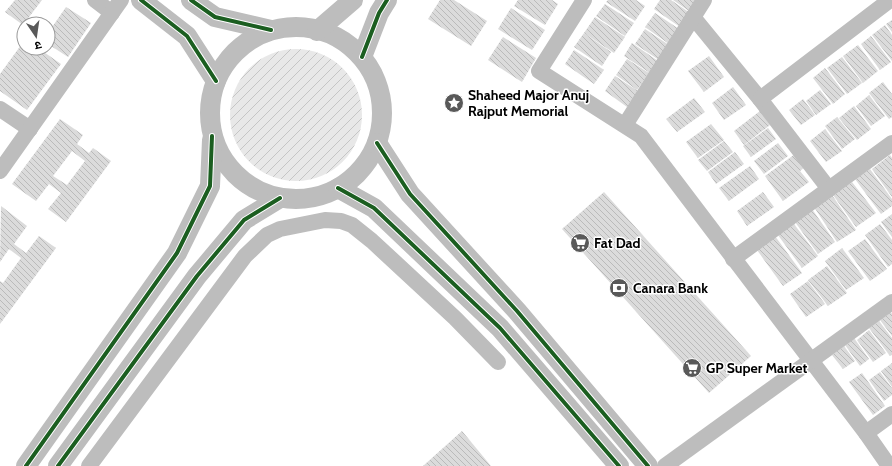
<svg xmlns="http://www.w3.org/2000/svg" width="892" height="466" viewBox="0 0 892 466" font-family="Cabin,'Noto Sans Devanagari',sans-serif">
<defs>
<pattern id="garden-furrows" width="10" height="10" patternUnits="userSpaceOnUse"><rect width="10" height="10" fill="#e8e8e8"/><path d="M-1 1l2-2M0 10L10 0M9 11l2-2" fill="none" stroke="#c5c5c5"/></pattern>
<pattern id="building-back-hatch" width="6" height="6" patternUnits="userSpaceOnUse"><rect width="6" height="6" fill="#dbdbdb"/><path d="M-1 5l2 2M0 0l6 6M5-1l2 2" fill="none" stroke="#bababa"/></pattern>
</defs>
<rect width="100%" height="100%" fill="#fff"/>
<!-- garden -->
<circle fill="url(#garden-furrows)" cx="296" cy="115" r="66"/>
<!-- building -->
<g fill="url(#building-back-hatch)" fill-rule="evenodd">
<polygon points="15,0 42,0 23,25 5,12"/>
<polygon points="440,0 454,0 487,21 471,46 428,19"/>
<polygon points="518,0 552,0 558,4 545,25 514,6"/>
<polygon points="608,0 636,0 645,6 635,21 606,2"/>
<polygon points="660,0 671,0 693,15 683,29 654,9"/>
<polygon points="673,0 696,0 689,11"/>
<polygon points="605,4 634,23 625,36 596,16"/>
<polygon points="66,7 91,23 68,57 48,44 48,33"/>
<polygon points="511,8 545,30 532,50 498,29"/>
<polygon points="655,13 679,29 669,44 645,27"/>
<polygon points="595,17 625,37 614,53 584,33"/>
<polygon points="892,20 892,32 886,24"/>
<polygon points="885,25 892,35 892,61 872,35"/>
<polygon points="645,29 669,45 659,60 635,44"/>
<polygon points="584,33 611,52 602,66 574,47"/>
<polygon points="871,36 891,62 880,70 861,44"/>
<polygon points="503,37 536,58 522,82 488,60"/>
<polygon points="24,41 24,48 38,48 61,64 27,110 0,91 0,74"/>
<polygon points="632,43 658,61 650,73 624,56"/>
<polygon points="858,45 878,71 863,83 843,56"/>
<polygon points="574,50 604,70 594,84 565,64"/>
<polygon points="709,56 724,77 704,92 688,71"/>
<polygon points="842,57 862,83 847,94 827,68"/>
<polygon points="627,59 649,73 637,90 616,75"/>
<polygon points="825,68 845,94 833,104 813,78"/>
<polygon points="615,76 638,91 627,107 605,91"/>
<polygon points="883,82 892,94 892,117 889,119 869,93"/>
<polygon points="733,87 746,105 724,120 712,103"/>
<polygon points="820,90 831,104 816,115 806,101"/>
<polygon points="869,95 885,116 871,126 856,106"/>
<polygon points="694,98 705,112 677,132 666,119"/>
<polygon points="803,99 815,115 801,125 789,110"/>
<polygon points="854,106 871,129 857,140 839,118"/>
<polygon points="760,111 770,125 744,145 734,131"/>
<polygon points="837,117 855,139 842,149 825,126"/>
<path d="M60 119 83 135 77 144 89 153 93 148 111 161 66 222 48 209 61 193 49 184 36 201 12 184ZM72 151 85 161 67 185 53 176Z"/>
<polygon points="711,124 724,140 698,158 686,142"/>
<polygon points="768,128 776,139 751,157 743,146"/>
<polygon points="825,129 842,151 826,162 810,141"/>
<polygon points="724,141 733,152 707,171 698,160"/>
<polygon points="778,143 788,156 764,174 754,161"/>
<polygon points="735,152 744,164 716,184 708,172"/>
<polygon points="795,154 805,167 800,171 809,182 783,201 765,176"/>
<polygon points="890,155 892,158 892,197 872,169"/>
<polygon points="750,166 759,179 729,201 719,188"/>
<polygon points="870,169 892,199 892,206 881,214 855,179"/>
<polygon points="852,182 876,213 856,227 833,195"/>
<polygon points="604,192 751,356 709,393 562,229"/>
<polygon points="763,192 774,207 747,226 737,211"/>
<polygon points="832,195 856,230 837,242 814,207"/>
<polygon points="1,206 27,226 14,244 26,253 39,236 56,248 0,324 0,281 3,283 21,258 9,249 0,262"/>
<polygon points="812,209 835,242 818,254 795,222"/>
<polygon points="892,214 892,237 881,222"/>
<polygon points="791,220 818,256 802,268 775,231"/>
<polygon points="880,224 892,240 892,264 888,267 865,235"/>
<polygon points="775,236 802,273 783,286 757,250"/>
<polygon points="865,239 887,269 870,281 848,251"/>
<polygon points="842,248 864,278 846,290 825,261"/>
<polygon points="827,266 847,293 828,306 808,280"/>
<polygon points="808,281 825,304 806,317 790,294"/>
<polygon points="891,312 892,314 892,336 880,320"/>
<polygon points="879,321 892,338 892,355 890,356 869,328"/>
<polygon points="869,330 886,353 873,362 857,340"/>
<polygon points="854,338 869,359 860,366 845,345"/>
<polygon points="844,346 855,361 843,369 832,355"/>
<polygon points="892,363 892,387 881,371"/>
<polygon points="880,372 892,388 892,395 884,401 869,380"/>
<polygon points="862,373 885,406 873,415 849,382"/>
<polygon points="462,431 491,466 423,466"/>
</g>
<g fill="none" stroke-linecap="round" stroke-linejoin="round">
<!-- minor -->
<g stroke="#bdbdbd" stroke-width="16">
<polyline points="95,0 112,13"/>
<polyline points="584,0 539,71 641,136 866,433 889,466"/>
<polyline points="693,17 760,99 829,189"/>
<polyline points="760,99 890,0"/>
<polyline points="0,109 30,129"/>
<polyline points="625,125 704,0"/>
<polyline points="0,171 121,0"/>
<polyline points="733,259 892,143"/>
<polyline points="866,433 892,414"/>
<polyline points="89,466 245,256 267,235 280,229 325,220 341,221 352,225 372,241 455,318 498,362"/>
<polyline points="665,466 892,302"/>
</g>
<!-- tertiary -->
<g stroke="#bdbdbd" stroke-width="20">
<polyline points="141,0 187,36 216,81"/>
<polyline points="191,0 215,17 271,30"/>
<circle cx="296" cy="113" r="86"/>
<polyline points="317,31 353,0"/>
<polyline points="362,57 379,13 387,0"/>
<polyline points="377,143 410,194 517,311 648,466"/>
<polyline points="338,188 374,208 500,328 619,466"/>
<polyline points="26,466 177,253 210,186 212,140"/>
<polyline points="58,466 197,276 244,220 280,198"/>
</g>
<!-- cycleway casing -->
<g stroke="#fff" stroke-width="6">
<g id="cycleway">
<polyline points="141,0 187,36 216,81"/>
<polyline points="191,0 215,17 271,30"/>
<polyline points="362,57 379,13 387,0"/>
<polyline points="377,143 410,194 517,311 648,466"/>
<polyline points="338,188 374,208 500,328 619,466"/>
<polyline points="26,466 177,253 210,186 212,136"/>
<polyline points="58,466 197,276 244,220 280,198"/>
</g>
</g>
<!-- cycleway -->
<use href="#cycleway" stroke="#1b5e20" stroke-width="4"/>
</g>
<!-- icons -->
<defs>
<g id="sight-disc" transform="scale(1)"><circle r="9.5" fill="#595959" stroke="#fff"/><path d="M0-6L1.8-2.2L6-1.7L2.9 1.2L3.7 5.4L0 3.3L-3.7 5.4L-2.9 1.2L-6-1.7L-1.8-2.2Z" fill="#fff"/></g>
<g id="supermarket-disc" transform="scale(1)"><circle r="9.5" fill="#595959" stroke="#fff"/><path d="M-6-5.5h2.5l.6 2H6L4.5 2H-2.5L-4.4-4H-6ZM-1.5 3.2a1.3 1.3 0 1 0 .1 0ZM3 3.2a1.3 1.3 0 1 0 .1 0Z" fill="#fff"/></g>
<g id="bank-disc" transform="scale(1)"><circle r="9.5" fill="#595959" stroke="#fff"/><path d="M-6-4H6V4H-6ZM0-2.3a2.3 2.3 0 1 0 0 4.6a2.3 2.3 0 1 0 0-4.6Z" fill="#fff"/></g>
</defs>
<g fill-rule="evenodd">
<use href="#sight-disc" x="454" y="103"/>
<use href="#supermarket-disc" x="580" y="243"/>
<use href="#bank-disc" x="619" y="288"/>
<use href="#supermarket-disc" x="692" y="368"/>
</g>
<g text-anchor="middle" stroke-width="3" stroke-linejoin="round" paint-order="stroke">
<!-- poi labels -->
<g font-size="14" font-weight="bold" fill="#000" stroke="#fff" text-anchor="start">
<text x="468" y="100">Shaheed Major Anuj<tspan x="468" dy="16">Rajput Memorial</tspan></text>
<text x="594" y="248">Fat Dad</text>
<text x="633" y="293">Canara Bank</text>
<text x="706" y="373">GP Super Market</text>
</g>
</g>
<!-- north arrow -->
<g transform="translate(36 36) rotate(167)"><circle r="19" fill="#ffffff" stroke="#999999"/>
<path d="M0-3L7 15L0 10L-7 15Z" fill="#595959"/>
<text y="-6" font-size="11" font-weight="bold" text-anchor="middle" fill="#000000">उ</text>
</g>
</svg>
